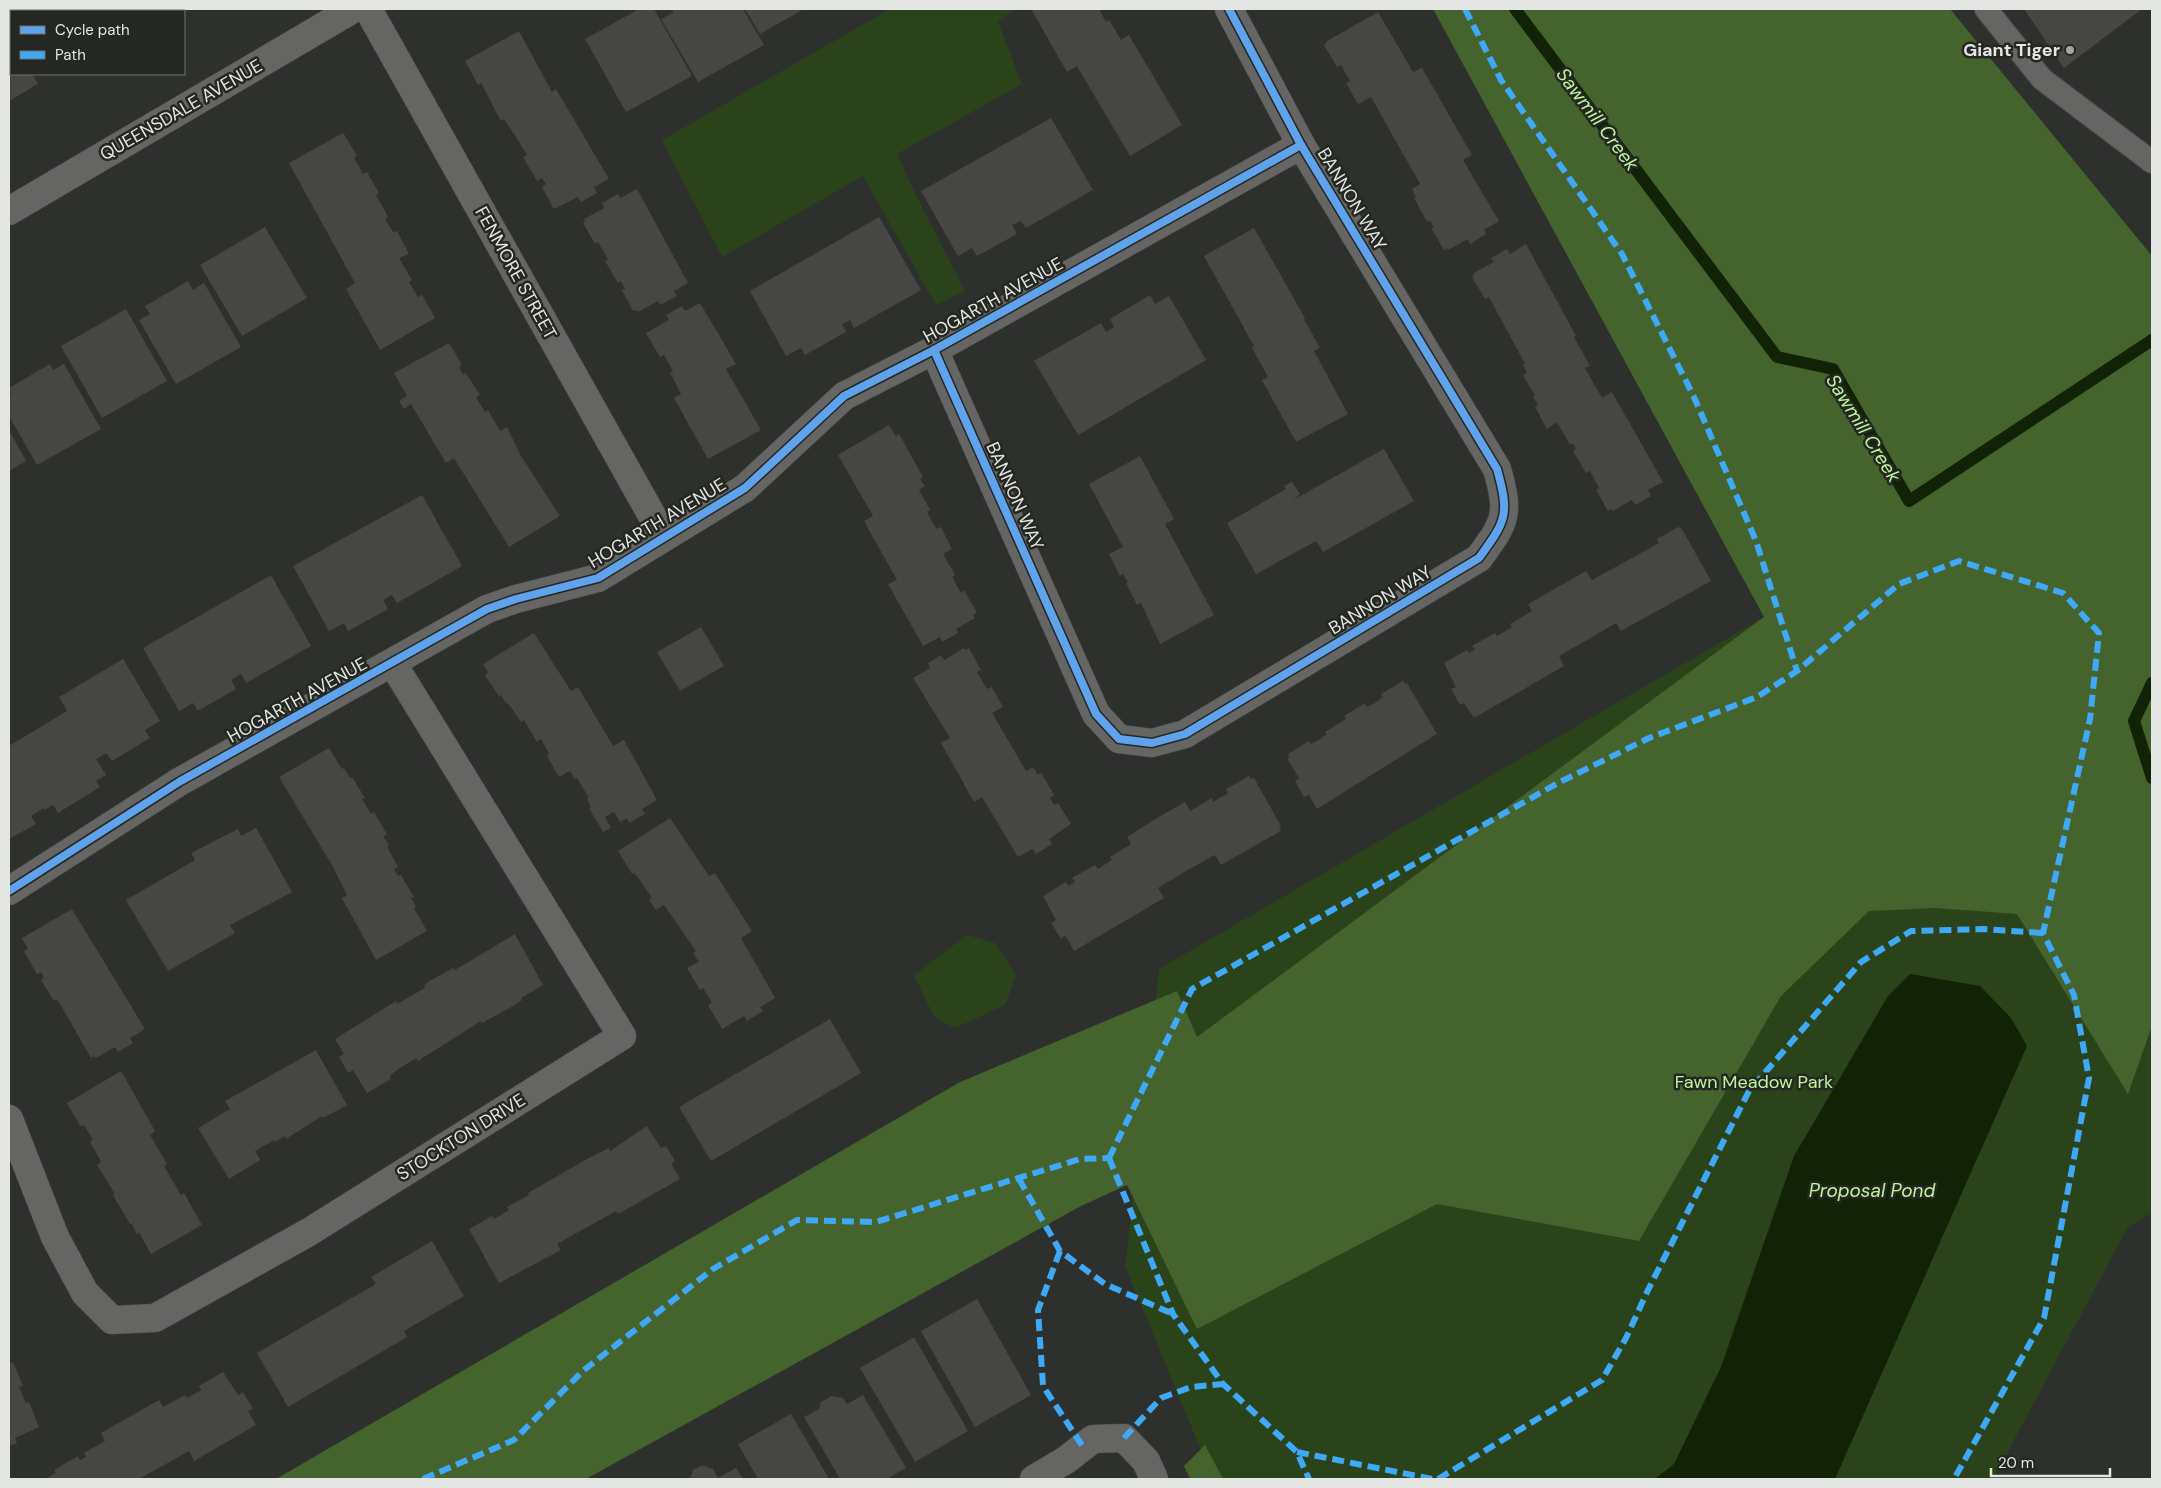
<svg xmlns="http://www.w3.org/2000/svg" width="2161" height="1488" viewBox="0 0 2161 1488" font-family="'DM Sans',sans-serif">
<rect width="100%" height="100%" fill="#2e302d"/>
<!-- green -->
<g fill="#2b431a">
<polygon points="890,9 1013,10 998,22 1022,84 897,154 915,193 965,291 936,305 863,176 722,257 662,140"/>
<polygon points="2152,378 2152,1213 2128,1227 1993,1479 1213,1479 1125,1266 1159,969 1764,617"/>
<polygon points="967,935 995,943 1016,975 1005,1005 955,1028 934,1017 914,975"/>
</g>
<!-- forest -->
<g fill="#44632d">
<polygon points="1433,9 1950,9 2152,256 2152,1026 2128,1094 2017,914 1935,908 1869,911 1781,996 1639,1241 1437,1204 1197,1329 1127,1185 1081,1206 586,1479 276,1479 960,1082 1177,991 1197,1037 1764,617"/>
<polygon points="1205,1445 1223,1479 1190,1479 1184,1466"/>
</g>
<!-- water -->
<polygon fill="#122206" points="1910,974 1980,986 2011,1018 2027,1046 1835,1479 1655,1479 1674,1464 1721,1367 1794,1156 1888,996"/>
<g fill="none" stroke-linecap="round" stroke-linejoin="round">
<!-- stream -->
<g stroke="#122206" stroke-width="12">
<polyline points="1515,9 1777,357 1833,369 1909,501 2152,340"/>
<polyline points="2152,683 2134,721 2152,778"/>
</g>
</g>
<!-- building -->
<g fill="#464745">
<polygon points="40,9 111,9 113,11 35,11"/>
<polygon points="639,9 654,9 692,76 626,112 585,39"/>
<polygon points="672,9 743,9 764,45 698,82 661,19 674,12"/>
<polygon points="745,9 804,9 760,34"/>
<polygon points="1035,9 1099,9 1106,22 1109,20 1121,40 1129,35 1182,125 1130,156 1077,66 1067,72 1032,11"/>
<polygon points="2024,9 2142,9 2064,68"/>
<polygon points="1378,12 1413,72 1422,68 1472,155 1463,160 1499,221 1484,230 1486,234 1470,244 1468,239 1448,250 1448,248 1444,250 1431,228 1434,227 1430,221 1427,222 1414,198 1416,197 1412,189 1420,184 1371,97 1358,104 1346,83 1350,81 1341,65 1337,67 1324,45 1327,41"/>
<polygon points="519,31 552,92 556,89 609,179 594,187 597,193 581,202 578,197 554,209 542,187 546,184 542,178 537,181 523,157 527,155 523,148 504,119 501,121 481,83 478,85 465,61"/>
<polygon points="9,35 11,39 11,74 32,74 38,84 9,101"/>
<polygon points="1051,118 1093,190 1026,228 1021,221 1012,225 1017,234 977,256 972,248 958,256 921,191"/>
<polygon points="341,134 344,134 357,156 354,158 363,174 367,172 379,193 376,195 388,217 385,219 393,232 397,231 409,254 399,258 412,280 409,282 418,297 422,295 435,318 380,350 346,289 355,283 289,163"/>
<polygon points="637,189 688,283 674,291 677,296 660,305 658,301 638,312 637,310 633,311 622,290 625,289 621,281 618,283 605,261 608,260 603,250 598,242 595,244 583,223 585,221 584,219 604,208 602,203 618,194 620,198"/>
<polygon points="879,217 921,290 854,328 850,320 842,324 846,332 805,355 801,348 786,356 750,291"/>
<polygon points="265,227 307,298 242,336 200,265"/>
<polygon points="1254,228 1305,318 1304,319 1320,348 1314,351 1348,414 1296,442 1262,380 1268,377 1252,348 1254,346 1204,256"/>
<polygon points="1526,244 1576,336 1574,337 1590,366 1585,368 1602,398 1612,392 1663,482 1648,490 1651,496 1635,505 1632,500 1613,511 1612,509 1608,511 1596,490 1599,488 1590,471 1586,473 1573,451 1576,449 1573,443 1570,445 1557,422 1547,429 1535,407 1538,405 1533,397 1535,396 1523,375 1527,373 1523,365 1525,364 1489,297 1485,299 1472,277 1474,273 1494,262 1491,258 1507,249 1510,254"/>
<polygon points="188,281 193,290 204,283 241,347 176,384 139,320 150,314 145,306"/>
<polygon points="1150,295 1155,304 1169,296 1206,360 1078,435 1034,361 1101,323 1106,332 1114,327 1110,319"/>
<polygon points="700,303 736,364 726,369 761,430 708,459 674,398 681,394 670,373 673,371 664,355 660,357 646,333 669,320 666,315 682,306 685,311"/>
<polygon points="126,309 167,381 102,418 61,346"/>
<polygon points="449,343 462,365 459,367 463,375 466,373 480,395 476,397 480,404 485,412 488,410 500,431 507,427 521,456 560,516 509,547 454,458 446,463 411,404 404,409 399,401 407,396 394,373"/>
<polygon points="50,364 53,370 64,364 101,429 37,465 9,416 9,396 11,395 9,388"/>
<polygon points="889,425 896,436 899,434 923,477 920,479 925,486 919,490 930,510 927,512 936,529 941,527 952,549 943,554 955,575 952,577 961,593 964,590 977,613 973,615 975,618 956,629 958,633 942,642 940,637 923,646 888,584 897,580 864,521 873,516 838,455"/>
<polygon points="9,430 26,461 9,471"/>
<polygon points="1384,449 1414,501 1323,552 1316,541 1256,574 1227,523 1286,489 1284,486 1292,482 1300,494 1293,500"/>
<polygon points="1140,456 1174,519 1165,524 1214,615 1160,644 1141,603 1137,605 1126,583 1128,582 1123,574 1120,576 1109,554 1123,547 1089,484"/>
<polygon points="422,495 462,566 397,603 392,595 383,600 388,609 348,631 344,623 329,631 293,566"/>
<polygon points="1678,527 1682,529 1711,581 1621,631 1616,623 1587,640 1559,656 1564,666 1474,718 1464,703 1460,705 1451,689 1456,687 1444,663 1467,650 1469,653 1475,650 1472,646 1495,633 1497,636 1512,627 1510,624 1532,611 1528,604 1586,571 1592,580 1659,543 1657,539"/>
<polygon points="271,575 311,646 246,683 241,674 231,680 236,689 198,711 193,703 179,711 143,648"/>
<polygon points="701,627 724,666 680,691 657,652"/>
<polygon points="534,633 571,691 578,687 613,746 624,740 657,800 642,809 645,814 629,823 627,818 620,822 614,812 605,817 611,828 603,832 589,808 591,807 587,799 589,798 577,778 575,779 570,771 559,777 547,756 549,754 541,739 537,742 524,720 521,722 508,703 507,704 501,695 499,696 485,675 488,673 483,664"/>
<polygon points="964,648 965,650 969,648 981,670 977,672 987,689 992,687 1003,707 992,713 1026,771 1033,767 1038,775 1041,773 1054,795 1050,798 1054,805 1058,803 1071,824 1049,839 1052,844 1036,854 1033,849 1018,857 982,797 974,802 941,743 950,738 913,678 930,668 928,663 941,655 944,660"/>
<polygon points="123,659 160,721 145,730 150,738 112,761 106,753 96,759 106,775 96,781 100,787 58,813 53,805 44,810 43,808 31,816 36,824 9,839 9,746 67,711 59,697"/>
<polygon points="1403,681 1405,684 1407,683 1437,734 1317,809 1309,795 1304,797 1295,781 1299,778 1287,758 1289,757 1288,754 1309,741 1311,744 1319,740 1327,734 1325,732 1346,719 1344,716 1365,703 1367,707 1375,703 1383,697 1381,694"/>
<polygon points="329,748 342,769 344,768 350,778 352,777 365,798 362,799 371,814 374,812 387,834 383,836 389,845 387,847 398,867 394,869 398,876 401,875 414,897 411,898 416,907 414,908 427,931 376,960 342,898 347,895 332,865 279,777"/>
<polygon points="1249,776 1251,779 1254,778 1281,826 1279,828 1281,831 1221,865 1215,855 1186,871 1158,888 1164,898 1074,951 1065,935 1061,939 1051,923 1056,920 1043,896 1066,882 1068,886 1075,882 1072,878 1095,865 1098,869 1112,860 1110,857 1131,844 1127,837 1157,818 1185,802 1190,811 1212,798 1213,802 1228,793 1226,789"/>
<polygon points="670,818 709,876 715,873 752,931 741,938 775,998 760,1007 763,1011 747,1021 744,1016 722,1029 708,1005 712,1003 703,988 700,990 687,968 699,962 693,953 696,951 664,905 656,910 649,900 652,898 640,880 634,873 632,874 618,851"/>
<polygon points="256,828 292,892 230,925 235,933 168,971 126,900 195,860 191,853 238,829 241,836"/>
<polygon points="72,909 145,1029 130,1038 133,1043 118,1052 115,1047 96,1058 94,1056 91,1058 57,999 54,1001 41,980 44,978 41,972 37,974 24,951 28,949 22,938"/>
<polygon points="515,934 543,985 521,998 522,1000 513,1006 482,1023 481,1021 418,1061 416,1058 397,1070 390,1076 391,1079 367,1093 353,1070 348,1073 339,1057 344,1054 335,1039 396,1001 397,1004 425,988 424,986 428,982 453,968 455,970"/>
<polygon points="830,1019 861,1073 711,1161 679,1107"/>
<polygon points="316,1050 347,1105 323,1118 322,1116 286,1139 285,1136 275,1142 274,1140 255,1151 260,1160 229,1179 198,1128 230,1109 225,1101"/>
<polygon points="121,1071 155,1131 150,1135 167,1164 164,1166 181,1195 184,1193 202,1225 151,1254 139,1232 137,1234 132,1224 130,1224 113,1195 115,1194 97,1165 101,1162 90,1142 93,1140 84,1125 81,1127 67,1103"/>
<polygon points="647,1126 661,1148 666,1146 675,1161 671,1163 680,1179 618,1214 616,1211 557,1244 561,1250 499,1283 469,1229 492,1216 494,1219 509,1210 507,1207 529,1195 528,1193 587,1159 609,1148 610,1151"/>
<polygon points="432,1241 464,1296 404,1331 407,1337 288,1407 257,1353 376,1284 371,1277"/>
<polygon points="977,1299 1031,1395 975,1427 921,1331"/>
<polygon points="914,1337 968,1431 915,1462 860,1368"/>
<polygon points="13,1362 23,1386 19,1387 26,1403 29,1402 39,1427 15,1438 17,1443 9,1446 9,1364"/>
<polygon points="223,1372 238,1395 243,1392 253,1409 248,1411 256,1425 194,1461 189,1451 139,1479 45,1479 56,1473 54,1470 78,1456 80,1460 86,1457 84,1453 105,1441 101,1433 159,1400 163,1407 185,1395 187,1398 201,1390 199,1386"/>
<polygon points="863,1395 906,1468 886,1479 840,1479 804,1417 819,1409 821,1402 832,1396 843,1398 847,1404"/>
<polygon points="791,1414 829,1479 758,1479 738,1444"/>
<polygon points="702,1465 713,1469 718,1478 736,1468 743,1479 690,1479 693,1470"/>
</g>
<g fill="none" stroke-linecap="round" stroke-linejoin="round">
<!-- service casing -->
<g stroke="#4b4c4b" stroke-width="24">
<polyline id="service" points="1986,9 2042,79 2152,162"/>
</g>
<!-- minor casing -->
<g stroke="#4b4c4b" stroke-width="29">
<g id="minor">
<polyline points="368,9 664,537"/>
<polyline points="9,211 353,9"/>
<path d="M934 350 1096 714 1119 739 1152 743 1185 734 1479 558C1506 521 1510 515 1497 469L1301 145 1229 9"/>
<polyline points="9,891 179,782 487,609 516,599 598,578 745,488 844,396 934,350 1301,145"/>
<polyline points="9,1119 55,1237 85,1293 112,1320 155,1318 309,1232 622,1036 393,664"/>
<polyline points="1034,1479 1066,1460 1093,1439 1124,1438 1146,1461 1154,1479"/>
</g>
</g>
<!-- service -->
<use href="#service" stroke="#656664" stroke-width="22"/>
<!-- minor -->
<use href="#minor" stroke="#656664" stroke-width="28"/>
<!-- quiet -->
<g stroke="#3fa9f5" stroke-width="6" stroke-dasharray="12 6" stroke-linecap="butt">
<polyline points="1465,9 1501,80 1622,254 1694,397 1756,541 1797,671"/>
<polyline points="1109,1158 1192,989 1558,783 1649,738 1757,697 1797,671 1899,584 1959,561 2063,593 2099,633 2090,719 2043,933 2074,995 2089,1078 2044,1318 1954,1479"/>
<polyline points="1109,1158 1173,1314 1223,1384 1297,1452 1309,1479"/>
<polyline points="1019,1179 1060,1251 1105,1284 1173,1314"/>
<polyline points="1060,1251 1038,1310 1043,1386 1083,1447"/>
<polyline points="1124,1438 1161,1398 1191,1387 1223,1384"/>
<polyline points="1297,1452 1432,1479"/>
<polyline points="423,1479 514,1440 584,1370 713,1269 797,1220 876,1222 1080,1159 1109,1158"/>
<polyline points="1438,1479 1602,1380 1626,1338 1648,1290 1749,1091 1861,962 1911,931 1983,929 2043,933"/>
</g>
<!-- cycleway casing -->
<g stroke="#242722" stroke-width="11">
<g id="cycleway">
<path d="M934 350 1096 714 1119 739 1152 743 1185 734 1479 558C1506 521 1510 515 1497 469L1301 145 1229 9"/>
<polyline points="9,891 179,782 487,609 516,599 598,578 745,488 844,396 934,350 1301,145"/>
</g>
</g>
<!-- cycleway -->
<use href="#cycleway" stroke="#60a3ed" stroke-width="8"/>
</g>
<!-- markers -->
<circle fill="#a4a6a3" stroke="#242722" stroke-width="2" cx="2070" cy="50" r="5"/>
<g text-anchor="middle" stroke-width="5" stroke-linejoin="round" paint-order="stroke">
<!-- poi labels -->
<g font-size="18" font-weight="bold" fill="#e4e6e3" stroke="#242722" text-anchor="end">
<text x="2060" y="56">Giant Tiger</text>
</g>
<!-- street labels -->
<g font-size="18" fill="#e4e6e3" stroke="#242722">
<text transform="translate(181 110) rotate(-30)" y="6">QUEENSDALE AVENUE</text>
<text transform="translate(1352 199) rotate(59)" y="6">BANNON WAY</text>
<text transform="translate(516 273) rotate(61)" y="6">FENMORE STREET</text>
<text transform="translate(993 300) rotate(-29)" y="6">HOGARTH AVENUE</text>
<text transform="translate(1015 496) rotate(66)" y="6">BANNON WAY</text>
<text transform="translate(657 523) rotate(-31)" y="6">HOGARTH AVENUE</text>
<text transform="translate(1380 600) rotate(-31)" y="6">BANNON WAY</text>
<text transform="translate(297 700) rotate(-29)" y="6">HOGARTH AVENUE</text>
<text transform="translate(461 1137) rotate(-32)" y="6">STOCKTON DRIVE</text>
</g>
<!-- park labels -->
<g font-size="18" fill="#bef59b" stroke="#242722">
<text x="1754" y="1088">Fawn Meadow Park</text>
</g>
<!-- water labels -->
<g font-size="19" font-style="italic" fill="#bdf49a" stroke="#242722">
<text transform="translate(1598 119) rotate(53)" y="7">Sawmill Creek</text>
<text transform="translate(1864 428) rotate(58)" y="7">Sawmill Creek</text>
<text x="1872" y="1197">Proposal Pond</text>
</g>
</g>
<!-- border -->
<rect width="2161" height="1488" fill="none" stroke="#e4e6e3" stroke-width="20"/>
<!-- legend -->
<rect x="10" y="10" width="175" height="65" fill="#242722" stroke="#71736f"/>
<rect x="20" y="26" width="25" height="8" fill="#60a3ed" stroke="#71736f"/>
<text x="55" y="35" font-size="15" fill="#e4e6e3">Cycle path</text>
<rect x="20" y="51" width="25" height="8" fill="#3fa9f5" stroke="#71736f"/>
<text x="55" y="60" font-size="15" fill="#e4e6e3">Path</text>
<!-- scale -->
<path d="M1991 1468v8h119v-8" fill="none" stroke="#e4e6e3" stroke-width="2.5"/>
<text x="1998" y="1468" font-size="15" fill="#e4e6e3" stroke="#242722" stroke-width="4" paint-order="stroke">20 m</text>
</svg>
